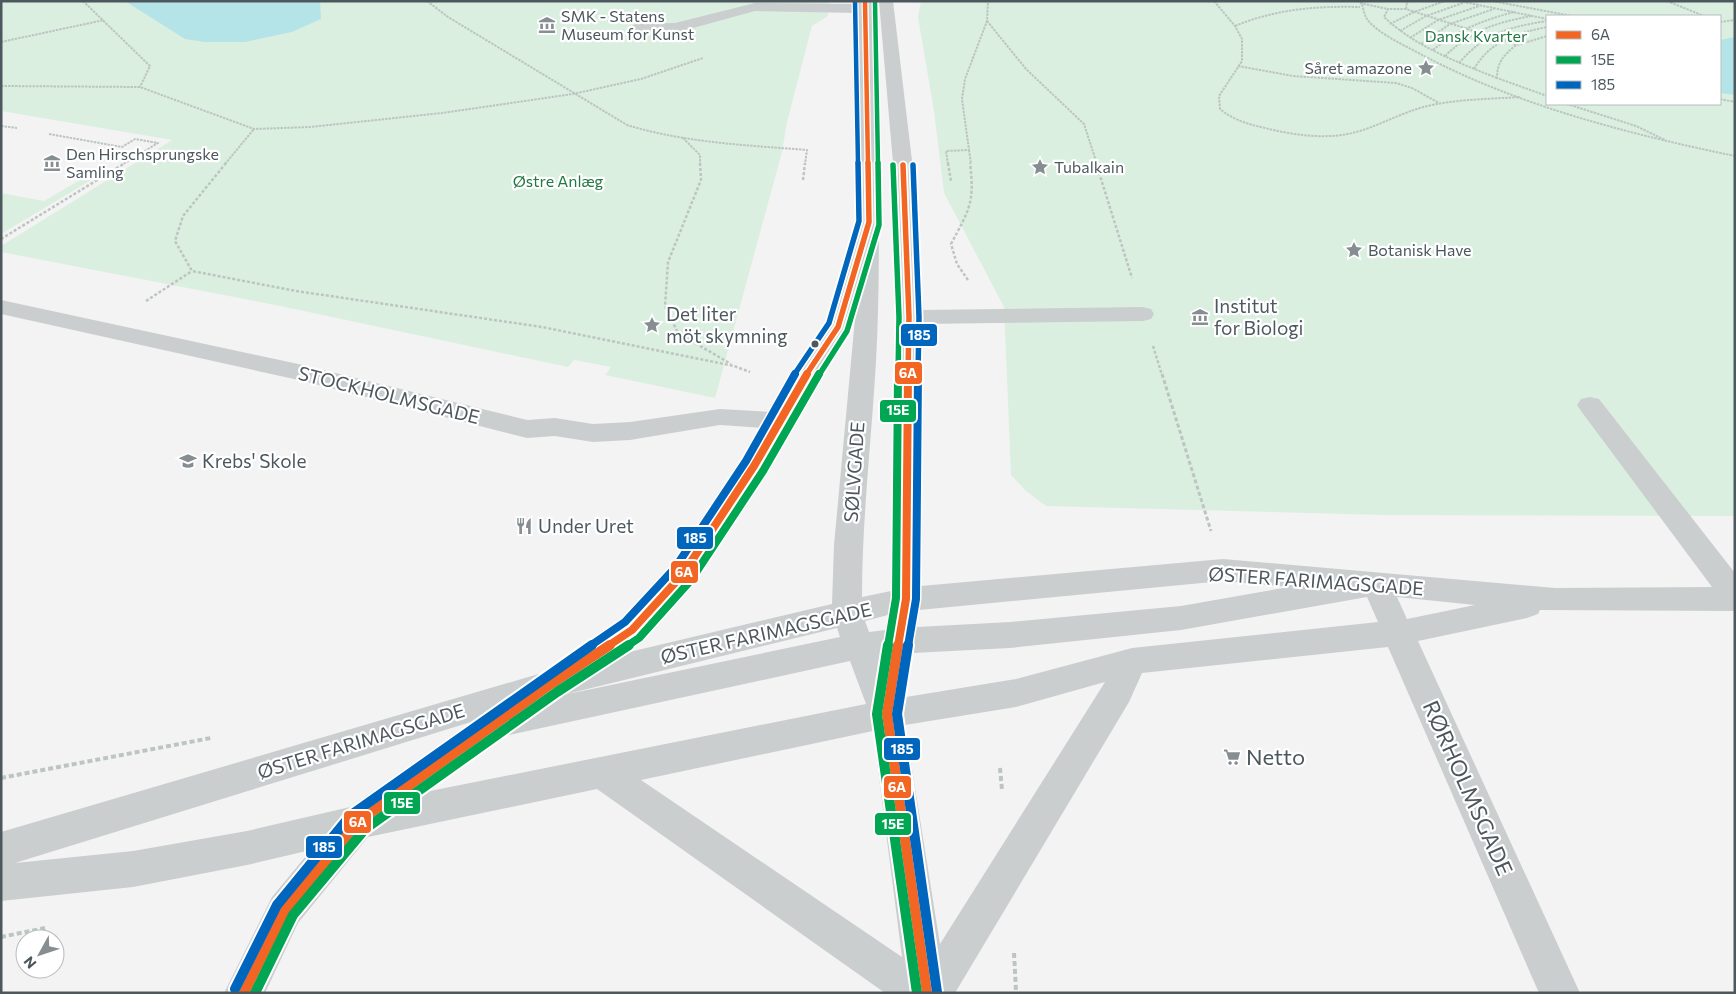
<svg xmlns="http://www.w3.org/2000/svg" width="1736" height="994" viewBox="0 0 1736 994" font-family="Commissioner,sans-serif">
<rect width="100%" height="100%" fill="#f4f3f3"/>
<!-- green -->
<g fill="#dbefe0" fill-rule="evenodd">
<polygon points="1,1 829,1 828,16 812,26 787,122 782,152 715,398 605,375 611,367 574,360 568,367 280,306 1,252 1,246 172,140 1,111"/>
<path d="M921 1H1735V516L1383 515 1046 506 1026 491 1011 475 1004 307 944 193 934 111 918 17ZM1547 16H1720V104H1547Z"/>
<polygon points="89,178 93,179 1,234 1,193 44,201 80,180"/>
</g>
<!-- water -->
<g fill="#b4e4e8">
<polygon points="125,1 320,1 321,19 292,32 245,42 205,42 185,39"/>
<polygon points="1735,37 1735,95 1720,93 1720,40"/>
</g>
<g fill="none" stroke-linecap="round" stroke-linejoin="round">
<!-- path-far3 -->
<g stroke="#bcc5c1" stroke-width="2" stroke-dasharray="2.5 1" stroke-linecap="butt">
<polyline points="83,1 150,66 140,87"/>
<path d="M427 1 448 17 627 125C686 143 746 145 807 150L805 164"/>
<path d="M1214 1 1235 26 1242 39V61L1219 96 1220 109C1234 121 1252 125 1269 129 1299 136 1330 140 1360 131 1385 123 1407 110 1432 105 1461 99 1491 99 1520 97"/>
<path d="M1361 1C1363 6 1364 15 1367 19 1374 30 1399 43 1411 49 1511 104 1624 133 1735 156"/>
<polyline points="1459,1 1547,19"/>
<polyline points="1492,1 1572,16"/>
<polyline points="1667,1 1704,16"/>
<polyline points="1360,3 1388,9"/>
<polyline points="1406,9 1407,2 1409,1"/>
<polyline points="987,21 1026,69 1084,124 1097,164"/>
<polyline points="1720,22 1735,20"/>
<polyline points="1390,24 1414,12 1445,1"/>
<path d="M1235 26C1276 9 1316 6 1360 7"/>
<polyline points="1400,31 1426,16 1463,3"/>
<polyline points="1410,38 1438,20 1479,6"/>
<polyline points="1,42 104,20"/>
<polyline points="1421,44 1450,24 1494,9"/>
<path d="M1516 45C1504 55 1497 62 1497 78L1547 96"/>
<path d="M1433 50C1457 30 1484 20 1514 12"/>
<path d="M1445 56C1472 30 1495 23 1531 16"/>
<path d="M1459 63C1485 33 1509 27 1547 21"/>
<polyline points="1238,66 1293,76 1396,83 1412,88 1439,103"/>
<path d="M1474 69C1490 41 1517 33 1547 27"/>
<path d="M1497 78C1457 62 1416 47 1384 17L1388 9H1406L1517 45 1547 36"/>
<polyline points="1,86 140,87 254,129 310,127 442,113 573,94 641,79 703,58"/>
<polyline points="1720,99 1735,102"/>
<polyline points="1567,104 1636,126 1665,140"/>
<polyline points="1,126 17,128"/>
<polyline points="49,134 122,147 135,139 158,143 123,164"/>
<polyline points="683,138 700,155 700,164"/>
<polyline points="969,150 971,164"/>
<polyline points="225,164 254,129"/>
<polyline points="948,164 946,151 969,150 962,99 965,79 987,21 988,1"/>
</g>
<!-- path-far2 -->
<g stroke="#bcc5c1" stroke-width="2.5" stroke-dasharray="3 2" stroke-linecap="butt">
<polyline points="226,163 183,216 175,241 192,271 296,291 542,327 734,366 750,372"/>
<polyline points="700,163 701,180 668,262 665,306 678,333 731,364"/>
<polyline points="948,163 951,181"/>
<polyline points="1096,163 1132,278"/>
<polyline points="83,175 100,177"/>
<polyline points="803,180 805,163"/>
<polyline points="1,239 125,163"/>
<path d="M968 280 957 264 951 244C969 210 975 203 970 163"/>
<polyline points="146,301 192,271"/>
<polyline points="1153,346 1162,375"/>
</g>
<!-- path-far1 -->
<polyline stroke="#bcc5c1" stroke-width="3" stroke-dasharray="4 2.5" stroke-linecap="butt" points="1162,374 1211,531"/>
<!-- path -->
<g stroke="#bcc5c1" stroke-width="4" stroke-dasharray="5 3" stroke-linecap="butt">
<polyline points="1000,768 1002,790"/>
<polyline points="1,778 211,738"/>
<polyline points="1,937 45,928"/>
<polyline points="1014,953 1016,991"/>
</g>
<!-- minor -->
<path fill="#cbcecf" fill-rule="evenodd" d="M858 1H872C876 104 881 208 878 311 876 407 862 502 862 597L891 591 898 317 895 186 879 1H893L915 186 920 310 1143 307 1151 309 1154 314 1151 319 1143 321 920 324 921 586 1223 559 1555 588 1712 587 1581 411 1577 405 1581 399 1590 397 1599 399 1735 573V611L1540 610 1538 614 1527 618 1418 641 1580 993H1539L1388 647 1142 673 1129 702 955 993H885L597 789 368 837 298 923 265 993H224L272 897 311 850 247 865 133 887 1 901V832L552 670 555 665 621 621 673 566 764 428 720 425 630 440 593 442 555 436 527 438 303 381 1 314V300L303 365 527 420 555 418 593 424 630 422 720 409 773 412 785 389 826 327 859 222 858 13 755 11 675 33 636 34 631 32 628 29 631 26 636 24 675 23 755 3 858 4ZM856 308 834 545 832 604 621 654 643 639 693 582 767 466 794 421 809 389 850 327ZM1223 581 1289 587 1181 606 1010 622 917 627 919 610ZM1367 597 1378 622 1132 648 1016 679 906 697 913 653 1010 648 1181 630ZM1397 597 1475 605 1407 619ZM888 615 885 630 869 632 865 621ZM837 628 840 637 563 695ZM850 661 866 704 430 791 505 736ZM1105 682 940 944 905 725 1016 707ZM471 722 350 807 247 831 133 851 15 863ZM873 731 902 957 641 780Z"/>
<!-- bus-1-far3 casing -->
<g stroke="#fff" stroke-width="7">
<polyline id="bus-1-far3" points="865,1 868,164"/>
</g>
<!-- bus-1-far2 casing -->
<g stroke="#fff" stroke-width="9">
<g id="bus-1-far2">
<polyline points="903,165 909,317 908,375"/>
<polyline points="806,375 838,327 869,222 868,163"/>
</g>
</g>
<!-- bus-1-far1 casing -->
<g stroke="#fff" stroke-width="11">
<g id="bus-1-far1">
<polyline points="608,646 632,630 683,574 754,466 807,374"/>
<polyline points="898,646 906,599 908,374"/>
</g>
</g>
<!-- bus-1 casing -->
<g stroke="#fff" stroke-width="14">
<g id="bus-1">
<polyline points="898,645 887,714 927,993"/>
<polyline points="244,993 285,910 358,822 551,684 610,645"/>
</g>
</g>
<!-- bus-2-far3 casing -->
<g stroke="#fff" stroke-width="7">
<polyline id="bus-2-far3" points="875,1 878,164"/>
</g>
<!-- bus-2-far2 casing -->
<g stroke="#fff" stroke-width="9">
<g id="bus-2-far2">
<polyline points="893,165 899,317 898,375"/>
<polyline points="819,375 847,331 879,225 878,163"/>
</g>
</g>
<!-- bus-2-far1 casing -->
<g stroke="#fff" stroke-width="11">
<g id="bus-2-far1">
<polyline points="627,646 639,638 691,580 763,471 819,374"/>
<polyline points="888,646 896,598 898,374"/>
</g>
</g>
<!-- bus-2 casing -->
<g stroke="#fff" stroke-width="14">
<g id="bus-2">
<polyline points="888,645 877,714 917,993"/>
<polyline points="255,993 293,915 365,829 557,692 629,645"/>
</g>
</g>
<!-- bus-3-far3 casing -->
<g stroke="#fff" stroke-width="7">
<polyline id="bus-3-far3" points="855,1 858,164"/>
</g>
<!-- bus-3-far2 casing -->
<g stroke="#fff" stroke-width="9">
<g id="bus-3-far2">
<polyline points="913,165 919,317 918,375"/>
<polyline points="794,375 829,323 859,221 858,163"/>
</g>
</g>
<!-- bus-3-far1 casing -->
<g stroke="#fff" stroke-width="11">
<g id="bus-3-far1">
<polyline points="590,646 625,622 675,568 746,461 795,374"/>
<polyline points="908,646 916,599 918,374"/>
</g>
</g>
<!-- bus-3 casing -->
<g stroke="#fff" stroke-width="14">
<g id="bus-3">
<polyline points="908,645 897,714 937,992"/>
<polyline points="235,989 277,905 351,815 592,645"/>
</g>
</g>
<!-- bus-1-far3 -->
<use href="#bus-1-far3" stroke="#f26522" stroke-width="4.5"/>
<!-- bus-1-far2 -->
<use href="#bus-1-far2" stroke="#f26522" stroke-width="5.5"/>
<!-- bus-1-far1 -->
<use href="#bus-1-far1" stroke="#f26522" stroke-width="8"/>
<!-- bus-1 -->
<use href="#bus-1" stroke="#f26522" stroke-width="10"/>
<!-- bus-2-far3 -->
<use href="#bus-2-far3" stroke="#00a651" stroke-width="4.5"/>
<!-- bus-2-far2 -->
<use href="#bus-2-far2" stroke="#00a651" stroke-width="5.5"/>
<!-- bus-2-far1 -->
<use href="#bus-2-far1" stroke="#00a651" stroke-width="8"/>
<!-- bus-2 -->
<use href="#bus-2" stroke="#00a651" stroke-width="10"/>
<!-- bus-3-far3 -->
<use href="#bus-3-far3" stroke="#0065bd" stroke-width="4.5"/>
<!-- bus-3-far2 -->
<use href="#bus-3-far2" stroke="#0065bd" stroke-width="5.5"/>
<!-- bus-3-far1 -->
<use href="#bus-3-far1" stroke="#0065bd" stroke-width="8"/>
<!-- bus-3 -->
<use href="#bus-3" stroke="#0065bd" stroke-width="10"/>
</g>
<!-- icons -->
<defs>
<g id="museum-bare" transform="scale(1.35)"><path d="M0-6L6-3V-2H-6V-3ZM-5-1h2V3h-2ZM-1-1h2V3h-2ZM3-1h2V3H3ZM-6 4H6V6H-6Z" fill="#878e92" stroke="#fff" stroke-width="2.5" paint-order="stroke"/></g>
<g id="sight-bare" transform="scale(1.35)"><path d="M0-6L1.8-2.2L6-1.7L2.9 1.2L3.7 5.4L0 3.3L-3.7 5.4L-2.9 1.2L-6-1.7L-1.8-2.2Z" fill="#878e92" stroke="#fff" stroke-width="2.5" paint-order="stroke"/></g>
<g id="school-bare" transform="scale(1.35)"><path d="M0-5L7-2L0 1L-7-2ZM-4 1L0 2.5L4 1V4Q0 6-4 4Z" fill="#878e92" stroke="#fff" stroke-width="2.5" paint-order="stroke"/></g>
<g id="restaurant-bare" transform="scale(1.35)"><path d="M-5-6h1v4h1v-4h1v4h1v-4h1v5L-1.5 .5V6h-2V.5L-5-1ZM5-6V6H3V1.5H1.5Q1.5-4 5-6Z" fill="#878e92" stroke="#fff" stroke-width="2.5" paint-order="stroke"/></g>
<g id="supermarket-bare" transform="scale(1.35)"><path d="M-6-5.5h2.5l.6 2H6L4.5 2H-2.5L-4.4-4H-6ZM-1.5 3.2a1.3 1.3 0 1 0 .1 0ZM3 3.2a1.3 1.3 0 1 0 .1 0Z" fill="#878e92" stroke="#fff" stroke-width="2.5" paint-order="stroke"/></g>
</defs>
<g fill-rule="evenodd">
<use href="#museum-bare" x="547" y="25"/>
<use href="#sight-bare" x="1426" y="68"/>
<use href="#museum-bare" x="52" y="163"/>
<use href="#sight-bare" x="1040" y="167"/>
<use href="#sight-bare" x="1354" y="250"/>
<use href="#museum-bare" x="1200" y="317"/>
<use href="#sight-bare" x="652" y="325"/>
<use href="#school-bare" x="188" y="461"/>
<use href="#restaurant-bare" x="524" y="526"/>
<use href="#supermarket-bare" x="1232" y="757"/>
</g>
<!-- markers -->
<circle fill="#4c585e" stroke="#fff" stroke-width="2" cx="815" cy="344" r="4.5"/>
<g text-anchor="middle" stroke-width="4.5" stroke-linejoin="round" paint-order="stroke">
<!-- far-poi labels -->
<g font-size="16" fill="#4c585e" stroke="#fff" text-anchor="start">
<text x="561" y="22">SMK - Statens<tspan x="561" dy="18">Museum for Kunst</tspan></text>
<text x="1412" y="74" text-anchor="end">Såret amazone</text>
<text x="66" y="160">Den Hirschsprungske<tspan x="66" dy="18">Samling</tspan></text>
<text x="1054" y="173">Tubalkain</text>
<text x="1368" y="256">Botanisk Have</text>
</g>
<!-- far-park labels -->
<g font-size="16" fill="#237942" stroke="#fff">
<text x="1476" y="42">Dansk Kvarter</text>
<text x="558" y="187">Østre Anlæg</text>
</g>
<!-- poi labels -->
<g font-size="19" fill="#4c585e" stroke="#fff" text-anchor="start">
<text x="1214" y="313">Institut<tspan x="1214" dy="22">for Biologi</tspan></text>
<text x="666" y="321">Det liter<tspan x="666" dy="22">möt skymning</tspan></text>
<text x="202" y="468">Krebs' Skole</text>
<text x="538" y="533">Under Uret</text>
</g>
<!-- street labels -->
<g font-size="19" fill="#4c585e" stroke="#fff">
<text transform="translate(389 395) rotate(14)" y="7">STOCKHOLMSGADE</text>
<text transform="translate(854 472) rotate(-86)" y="7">SØLVGADE</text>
<text transform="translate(1316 581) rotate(4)" y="7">ØSTER FARIMAGSGADE</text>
<text transform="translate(766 633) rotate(-13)" y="7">ØSTER FARIMAGSGADE</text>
<text transform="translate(361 741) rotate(-17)" y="7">ØSTER FARIMAGSGADE</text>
</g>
<!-- near-poi labels -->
<g font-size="22" fill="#4c585e" stroke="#fff" text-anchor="start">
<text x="1246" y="765">Netto</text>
</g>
<!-- near-street labels -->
<g font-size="22" fill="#4c585e" stroke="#fff">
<text transform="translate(1468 788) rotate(66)" y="8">RØRHOLMSGADE</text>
</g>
</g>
<g stroke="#fff" stroke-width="2">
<rect x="900" y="323" width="38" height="24" rx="5" fill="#0065bd"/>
<rect x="894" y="361" width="29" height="24" rx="5" fill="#f26522"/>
<rect x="879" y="399" width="38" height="24" rx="5" fill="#00a651"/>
<rect x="676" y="526" width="38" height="24" rx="5" fill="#0065bd"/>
<rect x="670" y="560" width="29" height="24" rx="5" fill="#f26522"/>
<rect x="883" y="737" width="38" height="24" rx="5" fill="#0065bd"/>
<rect x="883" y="775" width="29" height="24" rx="5" fill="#f26522"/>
<rect x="383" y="791" width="38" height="24" rx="5" fill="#00a651"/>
<rect x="343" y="810" width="29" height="24" rx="5" fill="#f26522"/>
<rect x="874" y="812" width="38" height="24" rx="5" fill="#00a651"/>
<rect x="305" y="835" width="38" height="24" rx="5" fill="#0065bd"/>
</g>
<g font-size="14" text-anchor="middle" font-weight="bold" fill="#fff">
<text x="919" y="340">185</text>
<text x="908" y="378">6A</text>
<text x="898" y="415">15E</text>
<text x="695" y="543">185</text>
<text x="684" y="577">6A</text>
<text x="902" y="754">185</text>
<text x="897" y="792">6A</text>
<text x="402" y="808">15E</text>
<text x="358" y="827">6A</text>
<text x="893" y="829">15E</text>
<text x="324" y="852">185</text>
</g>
<!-- border -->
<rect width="1736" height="994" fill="none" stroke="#4c585e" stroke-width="5"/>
<!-- legend -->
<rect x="1546" y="15" width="175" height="90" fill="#ffffff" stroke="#b7bcbf"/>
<rect x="1556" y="31" width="25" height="8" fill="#f26522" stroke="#b7bcbf"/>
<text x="1591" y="40" font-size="15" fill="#4c585e">6A</text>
<rect x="1556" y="56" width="25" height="8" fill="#00a651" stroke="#b7bcbf"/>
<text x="1591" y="65" font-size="15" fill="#4c585e">15E</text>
<rect x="1556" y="81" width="25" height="8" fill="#0065bd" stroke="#b7bcbf"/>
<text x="1591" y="90" font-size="15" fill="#4c585e">185</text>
<!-- north arrow -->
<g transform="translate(40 954) rotate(230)"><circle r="24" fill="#ffffff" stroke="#b7bcbf"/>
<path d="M0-4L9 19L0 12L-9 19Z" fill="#878e92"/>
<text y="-8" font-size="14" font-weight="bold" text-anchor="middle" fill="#4c585e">N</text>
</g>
</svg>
